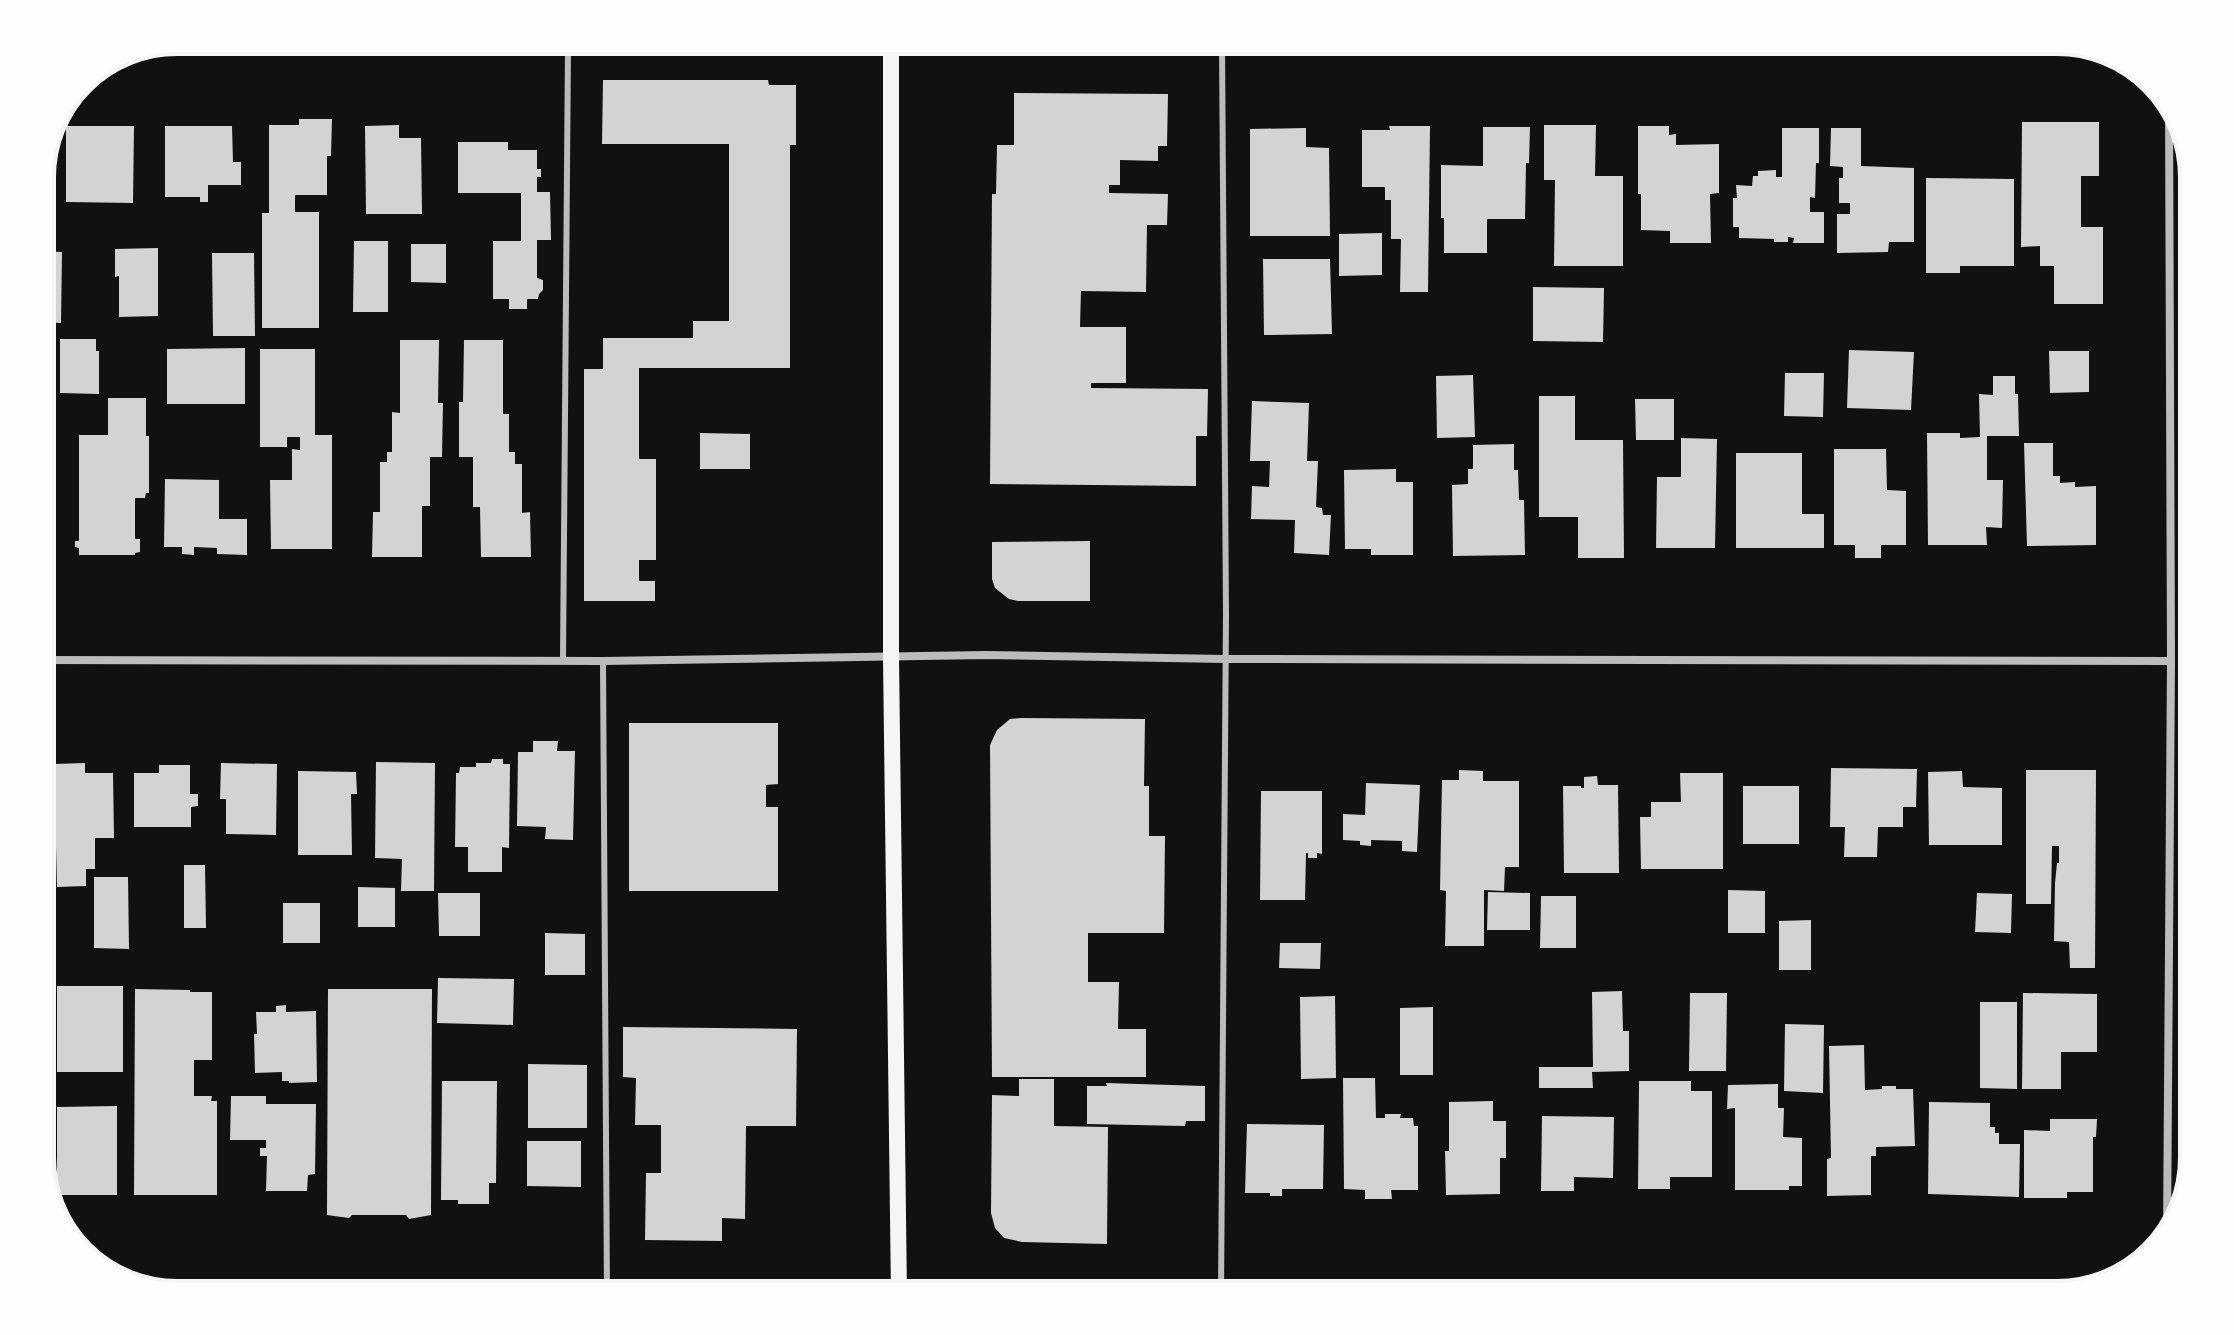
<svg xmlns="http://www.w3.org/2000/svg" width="2234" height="1335" viewBox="0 0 2234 1335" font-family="Rubik,sans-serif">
<rect width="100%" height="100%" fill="#111"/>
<!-- building -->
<g fill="#d3d3d3">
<polygon points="603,80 768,80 769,85 796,85 796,145 790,145 790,368 639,368 639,459 656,459 656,560 639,560 639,581 655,581 655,601 584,601 584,369 603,369 603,338 693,338 693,321 729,321 729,144 602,144"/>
<polygon points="1014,93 1168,94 1167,146 1158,146 1158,161 1120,160 1120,185 1109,185 1109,193 1168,194 1167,225 1147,225 1146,292 1081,291 1080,327 1126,327 1126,383 1091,383 1091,388 1208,389 1207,436 1196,436 1196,486 990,484 992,194 996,194 997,145 1014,145"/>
<polygon points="299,119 332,119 331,156 327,156 327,195 295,195 295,212 319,212 319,328 262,328 262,213 269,213 269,125 299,125"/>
<polygon points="2022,122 2099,122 2099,176 2081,176 2081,227 2103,227 2103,304 2054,304 2054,266 2040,266 2040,246 2021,247"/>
<polygon points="399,125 399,138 421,138 422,214 366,214 365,126"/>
<polygon points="1544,125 1596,125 1595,176 1623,176 1623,266 1554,266 1555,180 1544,180"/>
<polygon points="66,126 134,126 133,203 66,202"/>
<polygon points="165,126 232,126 233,162 241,162 241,185 208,185 208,202 200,202 200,197 165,197"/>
<polygon points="1389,126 1430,126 1428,292 1400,292 1401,239 1391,239 1391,200 1385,200 1385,187 1362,187 1362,130 1390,130"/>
<polygon points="1638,126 1669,126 1669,135 1676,134 1676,145 1719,144 1719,193 1710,194 1711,243 1670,243 1670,231 1641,230 1641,194 1638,194"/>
<polygon points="1483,127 1530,127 1529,163 1526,163 1525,219 1487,219 1487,253 1444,253 1444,218 1441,218 1441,165 1483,166"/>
<polygon points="1306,128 1306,147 1329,148 1330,236 1250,236 1250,129"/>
<polygon points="1782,128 1819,128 1819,163 1816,163 1815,198 1810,197 1810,212 1824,212 1824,243 1793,243 1794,238 1788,237 1788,242 1774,242 1774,239 1739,238 1739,227 1733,227 1733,198 1737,198 1736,185 1752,186 1753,176 1758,176 1758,171 1776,170 1776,177 1782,177"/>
<polygon points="1831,128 1861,128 1861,166 1914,168 1914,242 1889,242 1888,252 1837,253 1837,214 1850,214 1850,203 1839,203 1839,178 1843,178 1843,167 1830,166"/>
<polygon points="458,142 508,142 508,150 537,150 537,169 541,169 541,177 537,177 537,192 550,192 551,240 537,240 537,278 543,280 543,290 539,294 538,299 527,299 527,309 509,309 509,299 493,299 493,241 521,241 521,193 458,193"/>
<polygon points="1926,178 2014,179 2014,266 1960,266 1960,273 1926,273"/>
<polygon points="1382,233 1382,275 1339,276 1339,234"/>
<polygon points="354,241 388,241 388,312 353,312"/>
<polygon points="411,244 446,244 446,283 411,282"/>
<polygon points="158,248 158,316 119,317 119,276 115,277 115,249"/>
<polygon points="40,251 62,252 61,323 40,322"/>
<polygon points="212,253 254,253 255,336 213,336"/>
<polygon points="1263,259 1330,259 1332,334 1264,335"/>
<polygon points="1533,287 1604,288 1603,342 1533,341"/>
<polygon points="60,339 96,339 96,351 99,351 99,394 60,393"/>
<polygon points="400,340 439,340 438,403 443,403 442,457 430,457 430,506 422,506 422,557 372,557 373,512 380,512 380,462 387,462 387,452 392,452 392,412 400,413"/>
<polygon points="464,340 503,340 503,414 509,414 509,452 515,452 515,464 522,464 522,513 530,512 531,557 481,557 480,507 473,507 473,457 459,457 459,402 463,402"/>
<polygon points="245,348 245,404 167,404 167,349"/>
<polygon points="260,349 315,349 315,435 332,435 332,549 271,549 270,480 292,480 292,449 300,450 300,437 287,437 287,447 260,447"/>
<polygon points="1849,350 1914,352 1911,410 1847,408"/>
<polygon points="2049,351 2089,351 2089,392 2050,393"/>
<polygon points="1785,373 1824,373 1823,417 1784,416"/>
<polygon points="1473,375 1475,437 1437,438 1436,376"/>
<polygon points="1993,376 2015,376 2015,394 2018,394 2019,436 1987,436 1987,480 2003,480 2002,528 1986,527 1987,545 1928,545 1927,433 1960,433 1960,438 1980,437 1979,394 1993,395"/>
<polygon points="1539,396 1575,396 1575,440 1623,440 1624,558 1578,558 1578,517 1539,517"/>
<polygon points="108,398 146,398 146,436 149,436 149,493 146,493 145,498 135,498 135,539 140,539 140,552 135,553 135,555 79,555 79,548 75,547 75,541 79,541 79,435 108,435"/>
<polygon points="1635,399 1674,399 1674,440 1636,440"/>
<polygon points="1252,401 1309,403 1307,461 1318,461 1316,507 1322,508 1323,515 1331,515 1329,555 1294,553 1295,520 1251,519 1252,486 1269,487 1270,461 1250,461"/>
<polygon points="700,433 750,434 750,469 700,469"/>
<polygon points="1681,438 1717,439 1715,548 1656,548 1657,477 1681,477"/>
<polygon points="2024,443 2053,443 2053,476 2060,476 2060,483 2075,482 2075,487 2096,486 2096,545 2027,546"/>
<polygon points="1514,444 1514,470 1518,470 1519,500 1524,500 1525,555 1453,556 1452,485 1468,484 1468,469 1473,469 1473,445"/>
<polygon points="1834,449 1886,449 1887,490 1906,491 1906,545 1881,545 1881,558 1855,558 1855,545 1834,545"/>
<polygon points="1736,453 1802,453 1802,514 1824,514 1824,548 1736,548"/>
<polygon points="1396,469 1396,482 1413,482 1413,555 1371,555 1371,549 1345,549 1344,470"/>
<polygon points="165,479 219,480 219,519 247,519 247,555 217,554 217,548 194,547 194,555 182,554 182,547 164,547"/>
<polygon points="1090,541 1090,601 1018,601 1009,599 995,588 992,579 992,542"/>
<polygon points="1021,718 1145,719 1144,786 1149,786 1149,836 1165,836 1164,933 1088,933 1088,982 1119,982 1118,1029 1146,1029 1146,1077 992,1077 990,745 997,730 1010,719"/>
<polygon points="629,723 778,723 778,784 766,785 766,807 778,807 778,891 629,891"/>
<polygon points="533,741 558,741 557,751 575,751 573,840 545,839 546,827 517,826 518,752 533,752"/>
<polygon points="492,759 503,759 503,764 510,764 509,848 502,847 502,872 468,872 468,847 455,847 456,773 459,773 460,767 476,767 476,763 491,763"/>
<polygon points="376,762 435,763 434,891 401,891 402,859 375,858"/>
<polygon points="85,763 85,773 113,773 114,838 95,838 95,869 86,869 86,886 57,887 54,764"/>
<polygon points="221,763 277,764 276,835 226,834 226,799 220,799"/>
<polygon points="159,765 190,765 190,794 198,794 198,806 191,807 191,827 134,827 134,773 159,773"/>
<polygon points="1831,768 1917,769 1916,807 1903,807 1903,827 1878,827 1877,857 1844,857 1845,827 1830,827"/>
<polygon points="1459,770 1483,771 1483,781 1519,781 1519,867 1505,867 1504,891 1484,890 1484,946 1445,946 1446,891 1440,890 1442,780 1459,780"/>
<polygon points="2026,770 2096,770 2095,968 2070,968 2069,942 2054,941 2055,883 2057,863 2059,863 2059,846 2052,846 2051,904 2026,904"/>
<polygon points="298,771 356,772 357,794 351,794 352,855 298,855"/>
<polygon points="1962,771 1963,787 2002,788 2002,845 1929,845 1928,772"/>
<polygon points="1680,773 1723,773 1723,869 1641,869 1640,817 1651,817 1651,802 1681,802"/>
<polygon points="1597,776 1598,785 1618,785 1619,873 1564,873 1563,786 1581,786 1581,788 1584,788 1584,777"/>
<rect x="40" y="777" width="8" height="193"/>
<polygon points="1366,783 1420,785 1417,852 1402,851 1402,841 1371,840 1371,846 1360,845 1360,841 1343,840 1343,814 1365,815"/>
<rect x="1743" y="786" width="56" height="58"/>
<polygon points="1261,791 1322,791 1322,854 1317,853 1317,858 1308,858 1308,853 1306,853 1305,900 1260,900"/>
<polygon points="184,865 205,865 206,928 184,928"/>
<polygon points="94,877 128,877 129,949 94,948"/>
<polygon points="358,887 395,888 395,927 358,927"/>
<polygon points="1728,890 1765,891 1765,933 1728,933"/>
<polygon points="1488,892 1530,893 1530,930 1487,930"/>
<polygon points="438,893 480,893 480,936 439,936"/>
<polygon points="1977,893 2012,894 2011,933 1975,932"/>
<polygon points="1541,896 1576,896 1576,948 1540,948"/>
<rect x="283" y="903" width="37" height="40"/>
<polygon points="1811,920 1811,970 1779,970 1779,921"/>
<polygon points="545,933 585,934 585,975 545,975"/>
<polygon points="1280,943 1321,943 1320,969 1279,968"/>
<polygon points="438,978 514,979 513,1025 437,1023"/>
<rect x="57" y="986" width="66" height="86"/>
<rect x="40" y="987" width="9" height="44"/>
<polygon points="135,989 190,990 190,992 212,992 212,1060 194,1060 194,1096 212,1096 211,1101 217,1101 217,1195 134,1195"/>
<polygon points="328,989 432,989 431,1215 409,1219 406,1215 352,1215 349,1218 327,1215"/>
<polygon points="1622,991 1623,1031 1629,1031 1629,1071 1592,1072 1593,1088 1539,1088 1539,1067 1593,1067 1592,992"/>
<polygon points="1690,993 1727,993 1726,1071 1689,1071"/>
<polygon points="2023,993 2097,994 2097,1052 2061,1052 2061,1089 2022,1089"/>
<polygon points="1335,996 1336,1078 1301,1079 1300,997"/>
<polygon points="1980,1002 2017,1002 2017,1089 1980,1088"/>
<polygon points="286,1005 286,1012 316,1011 317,1082 289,1083 289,1081 282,1081 282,1072 255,1073 254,1034 257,1034 256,1012 276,1012 276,1006"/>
<polygon points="1433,1007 1433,1075 1400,1075 1400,1008"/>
<polygon points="1785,1024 1824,1025 1823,1093 1784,1091"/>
<polygon points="623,1027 797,1029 796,1126 746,1126 745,1219 722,1218 722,1241 645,1240 646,1173 661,1173 661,1125 635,1125 636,1078 623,1077"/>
<polygon points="1864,1045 1865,1090 1882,1089 1882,1086 1896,1086 1896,1089 1913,1089 1915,1146 1876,1147 1876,1156 1871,1156 1871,1195 1827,1196 1827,1159 1831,1158 1829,1046"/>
<polygon points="528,1064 587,1065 587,1128 528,1128"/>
<polygon points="1343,1078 1375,1078 1376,1118 1385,1118 1385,1114 1401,1114 1400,1118 1413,1118 1414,1126 1418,1126 1418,1190 1391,1190 1392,1199 1365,1199 1365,1190 1344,1189"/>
<polygon points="1019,1079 1054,1079 1054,1126 1108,1127 1107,1244 1022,1242 1004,1238 995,1228 991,1213 992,1095 1019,1096"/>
<polygon points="442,1081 497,1081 496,1183 489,1183 489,1204 458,1204 458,1200 441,1200"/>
<polygon points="1639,1081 1691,1081 1691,1091 1712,1091 1712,1177 1670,1177 1670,1189 1638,1189"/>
<polygon points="1106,1083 1205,1086 1205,1121 1186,1121 1185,1126 1087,1124 1087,1086 1107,1086"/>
<polygon points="1778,1084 1778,1108 1784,1108 1783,1137 1802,1138 1802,1186 1789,1186 1789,1190 1735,1190 1735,1108 1727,1109 1728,1085"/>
<polygon points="231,1096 266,1096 266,1104 316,1104 315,1174 308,1175 307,1191 266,1191 267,1156 260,1156 260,1148 266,1148 266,1140 230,1140"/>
<polygon points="1493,1101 1493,1121 1506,1121 1506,1158 1500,1158 1500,1194 1446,1195 1445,1151 1449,1151 1449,1102"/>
<polygon points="1929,1102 1990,1103 1990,1127 1995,1127 1995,1133 1999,1133 1999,1144 2020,1144 2019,1197 1928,1194"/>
<polygon points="117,1106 117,1195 57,1195 57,1107"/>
<polygon points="1542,1116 1614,1117 1613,1178 1574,1177 1574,1191 1541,1191"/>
<polygon points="2050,1119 2097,1119 2096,1137 2093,1137 2093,1192 2067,1192 2067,1198 2024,1198 2024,1130 2050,1131"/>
<polygon points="1247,1124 1324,1125 1323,1189 1282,1189 1282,1196 1270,1196 1270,1193 1245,1193"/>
<polygon points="527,1141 581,1141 581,1187 527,1186"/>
</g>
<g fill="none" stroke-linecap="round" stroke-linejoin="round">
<!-- service -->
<g stroke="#bcbcbc" stroke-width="6">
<polyline points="563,660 568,48"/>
<polyline points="603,661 607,1295"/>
<polyline points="1221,1295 1226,615 1222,44"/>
</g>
<!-- minor -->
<g stroke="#bcbcbc" stroke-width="8">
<polyline points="40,660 603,661 986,655 1226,659 2171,661"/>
<polyline points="2167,1235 2171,661 2169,102"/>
<polyline points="174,1294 365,1295"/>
</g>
<!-- secondary -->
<polyline stroke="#f5f5f5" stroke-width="16" points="891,46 891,657 899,1295"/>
</g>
<!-- crop -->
<path d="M0 0H2234V1335H0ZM177 54H2057A123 123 0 0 1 2180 177V1158A123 123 0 0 1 2057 1281H177A123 123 0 0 1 54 1158V177A123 123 0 0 1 177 54Z" fill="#fefefe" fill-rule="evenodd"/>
<path fill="none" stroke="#f5f5f5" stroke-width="4" d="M177 54H2057A123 123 0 0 1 2180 177V1158A123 123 0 0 1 2057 1281H177A123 123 0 0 1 54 1158V177A123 123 0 0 1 177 54Z"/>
</svg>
